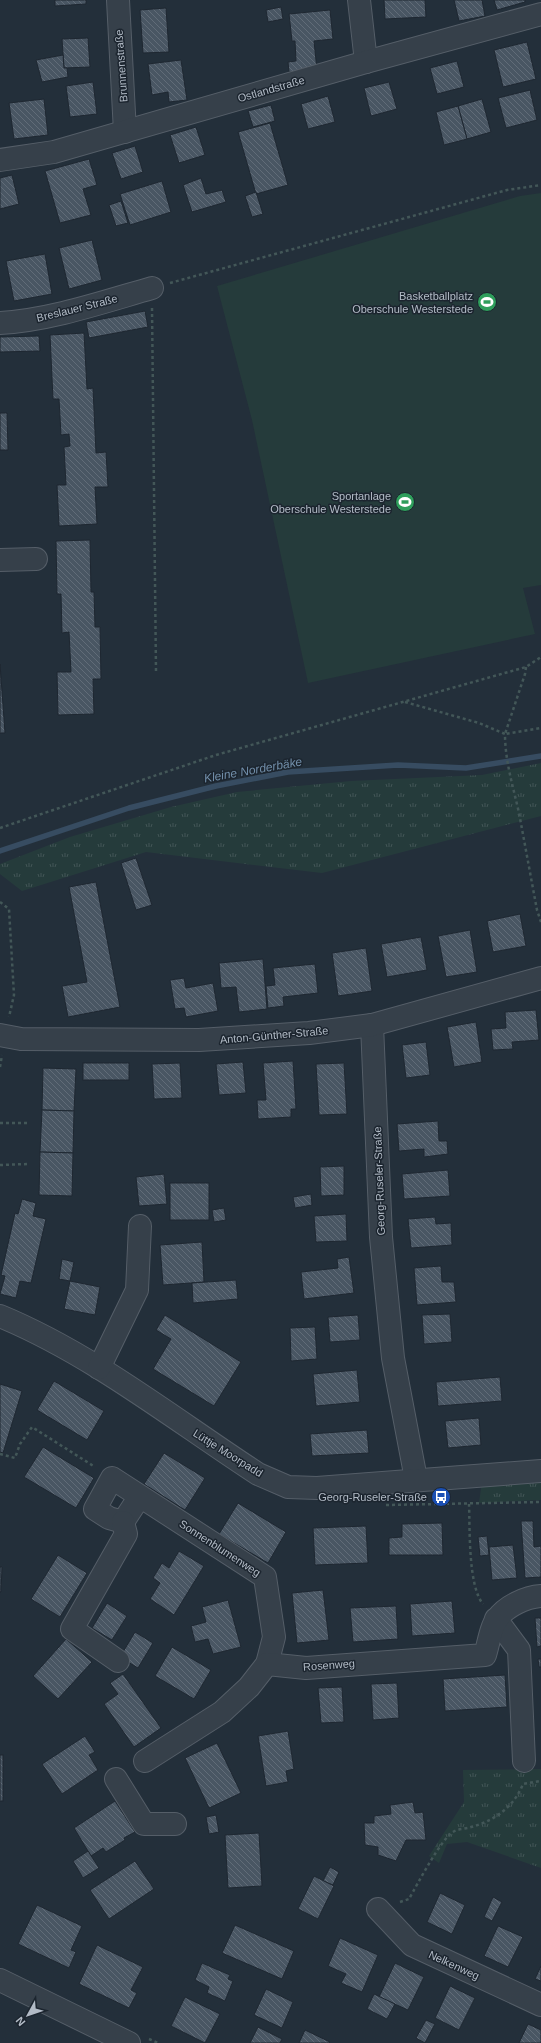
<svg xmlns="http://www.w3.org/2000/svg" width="541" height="2043" viewBox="0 0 541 2043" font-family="Arial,sans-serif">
<defs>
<pattern id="grass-tufts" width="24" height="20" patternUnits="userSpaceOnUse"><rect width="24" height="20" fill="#253b3b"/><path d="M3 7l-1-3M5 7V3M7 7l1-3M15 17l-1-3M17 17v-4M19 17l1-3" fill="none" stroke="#425556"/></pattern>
<pattern id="building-back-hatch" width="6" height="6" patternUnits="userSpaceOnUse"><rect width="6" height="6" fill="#495663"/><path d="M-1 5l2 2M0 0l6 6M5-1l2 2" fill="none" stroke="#616c78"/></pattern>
</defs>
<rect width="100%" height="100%" fill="#232f3a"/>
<!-- grass -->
<g fill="url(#grass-tufts)">
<polygon points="541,763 541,816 322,873 146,852 22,891 0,874 0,864 70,837 171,807 237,792 351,781 482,775"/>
<polygon points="541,1479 541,1500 479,1503 482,1482"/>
<polygon points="541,1769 541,1868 467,1842 447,1844 439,1863 429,1856 464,1802 463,1770"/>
</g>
<!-- garden -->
<polygon fill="#253b3b" points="541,193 541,585 523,588 535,634 308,683 252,420 217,286 520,196"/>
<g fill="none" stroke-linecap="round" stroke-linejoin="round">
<!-- stream -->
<polyline stroke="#374c61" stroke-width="5.5" points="0,851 129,808 216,786 288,772 398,765 466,768 541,756"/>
</g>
<!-- building -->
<g fill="url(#building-back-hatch)" stroke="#1e2731">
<polygon points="55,0 86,0 86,4 55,6"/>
<polygon points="384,0 425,0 426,17 385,19"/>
<polygon points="454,0 482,0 485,16 459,21"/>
<polygon points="494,0 525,0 525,2 497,10"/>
<polygon points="281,7 283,19 268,22 266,10"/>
<polygon points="166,8 169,52 143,53 140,10"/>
<polygon points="330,10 333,39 314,41 317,70 289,72 288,62 296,61 295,41 292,41 289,14"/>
<polygon points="88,38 90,67 64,68 62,39"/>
<polygon points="527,42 536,79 503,87 494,50"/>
<polygon points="63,55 64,68 67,68 68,77 42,82 36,60"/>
<polygon points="181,60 187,100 169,102 168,92 152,95 148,64"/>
<polygon points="457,61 464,87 437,94 430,68"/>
<polygon points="93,82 97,114 70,117 66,86"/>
<polygon points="389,82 397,109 371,116 364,88"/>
<polygon points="530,90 537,120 506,128 498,98"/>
<polygon points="328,96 335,122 308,129 301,104"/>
<polygon points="44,99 48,135 14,139 9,103"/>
<polygon points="482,99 491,132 467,139 458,106"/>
<polygon points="271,105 275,121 253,127 248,111"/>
<polygon points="458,106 467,139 444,145 436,112"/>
<polygon points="270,123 288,185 256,194 238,132"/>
<polygon points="196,127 205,155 179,163 170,135"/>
<polygon points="135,146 143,172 121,179 112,153"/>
<polygon points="89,159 97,185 83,189 91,215 60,223 45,171"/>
<polygon points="12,175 19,204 0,209 0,178"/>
<polygon points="201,178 206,194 222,190 226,202 192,212 183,185"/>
<polygon points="162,181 171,212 130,225 120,194"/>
<polygon points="256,192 263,214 252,217 245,196"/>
<polygon points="121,201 128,223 116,226 109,205"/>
<polygon points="92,240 102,280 69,289 59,248"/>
<polygon points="45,254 52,294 14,301 6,261"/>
<polygon points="145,311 148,327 89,338 86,322"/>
<polygon points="84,333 87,389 93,388 96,453 106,452 108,487 95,487 97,524 59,526 57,485 66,485 64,447 70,446 69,434 61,435 59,399 53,399 50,335"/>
<polygon points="39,336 40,351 0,352 0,337"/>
<polygon points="0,413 7,413 8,450 0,450"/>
<polygon points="90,540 91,592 94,592 95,627 100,627 101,679 93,679 94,714 58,715 57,672 71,672 69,632 62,633 61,594 57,594 56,541"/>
<polygon points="0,664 5,733 0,733"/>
<polygon points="136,858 152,905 136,910 121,863"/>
<polygon points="96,882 120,1007 68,1017 62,986 87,982 69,887"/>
<polygon points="520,914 526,946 493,952 487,921"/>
<polygon points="470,930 477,972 446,977 438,936"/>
<polygon points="421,937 427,970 387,977 381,944"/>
<polygon points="366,948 372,991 338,996 332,953"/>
<polygon points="263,959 267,1009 239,1012 236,987 221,988 219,963"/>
<polygon points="315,964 318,993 283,997 284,1006 268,1008 266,986 275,985 273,968"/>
<polygon points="184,978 186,988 213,983 218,1011 186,1017 184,1008 175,1009 170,980"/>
<polygon points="536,1010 539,1040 512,1042 513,1049 493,1050 491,1029 506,1028 505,1012"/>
<polygon points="476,1022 482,1062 454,1067 447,1027"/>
<polygon points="426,1042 430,1075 406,1078 402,1045"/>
<polygon points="293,1061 296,1109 291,1109 291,1117 258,1119 257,1100 266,1100 263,1063"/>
<polygon points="243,1062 246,1093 219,1095 216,1064"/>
<rect x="83" y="1063" width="46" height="17"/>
<polygon points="180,1063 182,1098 154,1099 152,1064"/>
<polygon points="344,1063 347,1114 319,1115 316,1064"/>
<polygon points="43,1068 76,1069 74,1111 42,1110"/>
<polygon points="42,1110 74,1111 73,1153 40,1152"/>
<polygon points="438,1121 439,1141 447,1141 448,1154 424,1157 424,1149 399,1151 397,1124"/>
<polygon points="40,1152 73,1153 72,1196 39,1195"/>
<polygon points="344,1166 344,1195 321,1196 320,1167"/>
<polygon points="448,1170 450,1196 404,1199 402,1174"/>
<polygon points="164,1174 167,1204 139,1206 136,1177"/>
<rect x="170" y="1183" width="39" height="37"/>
<polygon points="311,1194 312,1205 295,1208 293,1197"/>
<polygon points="22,1199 36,1203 33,1216 46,1219 31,1283 20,1281 16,1298 0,1294 5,1276 1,1275 15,1213 18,1214"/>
<polygon points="224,1208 226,1220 214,1222 212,1210"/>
<polygon points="346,1214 347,1241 316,1242 314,1216"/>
<polygon points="435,1217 436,1224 451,1223 452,1245 411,1248 408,1219"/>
<polygon points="202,1242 204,1282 163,1285 160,1245"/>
<polygon points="349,1257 354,1293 304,1299 301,1272 338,1268 337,1259"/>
<polygon points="62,1259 74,1262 70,1281 59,1279"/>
<polygon points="441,1266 442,1282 454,1282 456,1302 417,1305 414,1268"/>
<polygon points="236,1280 238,1299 193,1303 192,1283"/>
<polygon points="70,1281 100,1287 95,1315 64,1309"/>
<polygon points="450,1314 452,1342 424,1344 422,1315"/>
<polygon points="165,1315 241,1362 214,1406 153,1369 171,1339 156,1330"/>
<polygon points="358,1315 360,1340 330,1342 328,1317"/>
<polygon points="315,1327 317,1359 291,1361 290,1328"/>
<polygon points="357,1370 360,1402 316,1406 313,1374"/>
<polygon points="500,1377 502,1401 438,1406 436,1382"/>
<polygon points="54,1381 104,1411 87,1440 37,1410"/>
<polygon points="0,1384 22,1391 3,1453 0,1452"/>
<polygon points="479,1418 481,1445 448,1448 445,1421"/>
<polygon points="367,1430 369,1453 312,1456 310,1434"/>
<polygon points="43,1447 94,1478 76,1508 24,1477"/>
<polygon points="164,1453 205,1478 185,1510 144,1484"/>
<polygon points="238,1503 286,1532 268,1563 219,1534"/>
<polygon points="521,1521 533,1521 534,1547 541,1546 541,1577 525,1578"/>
<polygon points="442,1523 443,1555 389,1555 389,1538 402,1537 402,1524"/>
<polygon points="366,1526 368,1563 315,1565 313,1528"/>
<polygon points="487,1536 489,1555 480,1556 478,1537"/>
<polygon points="513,1545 517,1578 492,1580 489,1547"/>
<polygon points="179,1551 204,1566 174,1615 150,1599 160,1583 153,1578 162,1563 169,1568"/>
<polygon points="58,1555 87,1573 60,1617 31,1599"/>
<polygon points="0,1567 2,1567 1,1592 0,1592"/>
<polygon points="323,1590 329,1640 297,1643 292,1593"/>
<polygon points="228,1600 241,1647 213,1654 208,1639 195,1642 191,1626 206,1622 202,1607"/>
<polygon points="452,1601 455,1633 412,1636 410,1604"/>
<polygon points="107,1603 127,1616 112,1640 92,1628"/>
<polygon points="396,1606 398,1639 353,1642 350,1608"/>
<polygon points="535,1618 541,1618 541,1646 537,1647"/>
<polygon points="135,1632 153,1643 138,1668 120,1657"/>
<polygon points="66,1639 92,1662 58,1699 33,1676"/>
<polygon points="172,1647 211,1670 194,1699 155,1676"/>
<polygon points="538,1659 541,1659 541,1667 539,1667"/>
<polygon points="123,1674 161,1728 134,1747 104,1704 118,1694 110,1683"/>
<polygon points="505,1675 507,1707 445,1711 443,1679"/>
<polygon points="397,1683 399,1718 373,1720 371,1684"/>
<polygon points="342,1687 344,1722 321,1723 318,1688"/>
<polygon points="288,1731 294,1769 286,1771 288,1782 266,1786 258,1736"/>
<polygon points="85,1736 95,1752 89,1755 98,1770 62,1794 42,1764"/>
<polygon points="217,1743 241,1793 209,1808 185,1758"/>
<rect x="0" y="1755" width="3" height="46"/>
<polygon points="115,1801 135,1832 124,1838 125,1840 106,1852 103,1848 91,1856 74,1828"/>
<polygon points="413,1802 415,1813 423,1812 426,1840 406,1840 396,1861 378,1855 378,1847 365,1845 364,1823 374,1823 374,1816 391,1814 390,1805"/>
<polygon points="216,1815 219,1832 209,1834 206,1817"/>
<polygon points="259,1833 262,1886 228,1888 225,1835"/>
<polygon points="88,1851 99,1868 83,1878 73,1861"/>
<polygon points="135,1861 154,1889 109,1919 90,1890"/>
<polygon points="330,1867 339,1872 333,1885 323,1881"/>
<polygon points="314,1876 334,1886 318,1919 298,1909"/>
<polygon points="440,1893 465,1905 452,1934 427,1922"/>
<polygon points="493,1897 502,1902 492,1921 484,1917"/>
<polygon points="37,1905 82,1926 71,1950 76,1952 69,1968 18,1944"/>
<polygon points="235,1925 294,1951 282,1979 222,1953"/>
<polygon points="498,1926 523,1937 508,1967 484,1956"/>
<polygon points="340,1938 378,1955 362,1992 341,1983 346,1974 328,1966"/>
<polygon points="97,1945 143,1967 131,1990 137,1993 129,2008 79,1984"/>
<polygon points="202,1963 230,1975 228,1979 233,1981 225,2001 207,1993 209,1987 195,1980"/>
<polygon points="395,1963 424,1977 408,2010 379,1997"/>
<polygon points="541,1966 541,1981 535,1979"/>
<polygon points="450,1986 475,1998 459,2030 435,2018"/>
<polygon points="266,1989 293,2002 282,2028 254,2015"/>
<polygon points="374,1994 395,2004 387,2019 367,2009"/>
<polygon points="185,1997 220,2014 205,2043 171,2026"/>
<polygon points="426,2020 435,2024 425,2043 416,2038"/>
<polygon points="528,2024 541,2030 541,2043 519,2043"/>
<polygon points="258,2027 282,2039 280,2043 250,2043"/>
<polygon points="305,2030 330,2042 329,2043 299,2043"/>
</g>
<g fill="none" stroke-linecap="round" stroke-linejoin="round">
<!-- minor casing -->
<g stroke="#555e68" stroke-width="24">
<g id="minor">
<polyline points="118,0 125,132"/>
<polyline points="359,0 366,62"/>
<polyline points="0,160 54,152 366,62 541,14"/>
<path d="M0 323C51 320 103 302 152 288"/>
<polyline points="0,560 36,559"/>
<polyline points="372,1025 381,1237 393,1358 416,1479"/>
<polyline points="0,1035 21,1039 199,1040 309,1033 372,1025 541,978"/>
<path d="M0 1316C92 1354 175 1420 258 1474L288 1487 317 1488 541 1471"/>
<polyline points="99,1368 137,1290 140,1226"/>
<polyline points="140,1496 123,1522 109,1518 95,1509 112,1478 265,1577 274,1637 267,1664"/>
<polyline points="496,1619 519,1650 524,1761"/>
<polyline points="118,1661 72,1629 126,1534 123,1522"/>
<path d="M145 1761 222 1712 249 1687 267 1664 306 1668 485 1655C488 1646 491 1626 497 1619 506 1606 526 1597 541 1596"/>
<polyline points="116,1779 144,1824 175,1824"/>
<polyline points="378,1909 412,1945 541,2005"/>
<polyline points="0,1980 129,2043"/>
</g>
</g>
<!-- path -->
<g stroke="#435758" stroke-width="2.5" stroke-dasharray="3 3" stroke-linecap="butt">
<polyline points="170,283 507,190 541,185"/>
<polyline points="152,308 156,672"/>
<polyline points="526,667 525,674 505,734 541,728"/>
<path d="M405 702 479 723 505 734C505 761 513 786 519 813 525 845 531 878 537 910L541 922"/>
<polyline points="0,828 216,755 526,667 541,657"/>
<polyline points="0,902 9,909 14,995 9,1017"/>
<polyline points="0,1067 2,1055"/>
<polyline points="0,1123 29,1123"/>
<polyline points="0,1165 28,1164"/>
<polyline points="0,1454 15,1458 20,1444 32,1427 95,1467"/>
<path d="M469 1504C470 1529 468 1586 483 1604"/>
<polyline points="386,1505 541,1502"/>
<path d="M400 1902 409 1899C417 1885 441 1839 453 1832 457 1829 465 1829 471 1827 494 1821 514 1807 523 1784L541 1781"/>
<polyline points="149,2039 158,2043"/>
</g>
<!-- minor -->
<use href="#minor" stroke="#36404a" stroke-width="22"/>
</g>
<!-- icons -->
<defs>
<g id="stadium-disc" transform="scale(1)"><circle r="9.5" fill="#2e9e5b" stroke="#1c252f"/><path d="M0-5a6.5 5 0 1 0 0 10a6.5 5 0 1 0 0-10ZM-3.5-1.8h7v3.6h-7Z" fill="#fff"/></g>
<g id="bus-disc" transform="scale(1)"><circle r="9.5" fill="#1a4fb4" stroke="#1c252f"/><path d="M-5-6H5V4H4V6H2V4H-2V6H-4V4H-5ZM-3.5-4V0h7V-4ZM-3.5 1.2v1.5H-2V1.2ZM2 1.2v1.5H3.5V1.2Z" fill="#fff"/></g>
</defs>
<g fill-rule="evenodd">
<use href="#stadium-disc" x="487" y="302"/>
<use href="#stadium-disc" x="405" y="502"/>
<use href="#bus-disc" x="441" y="1497"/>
</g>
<g text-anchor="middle" stroke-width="3" stroke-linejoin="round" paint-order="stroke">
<!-- street labels -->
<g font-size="11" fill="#b2bbc6" stroke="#1c252f">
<text transform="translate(121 66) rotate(-94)" y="4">Brunnenstraße</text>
<text transform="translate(271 89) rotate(-16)" y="4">Ostlandstraße</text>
<text transform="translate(77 308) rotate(-14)" y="4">Breslauer Straße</text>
<text transform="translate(274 1035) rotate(-5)" y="4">Anton-Günther-Straße</text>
<text transform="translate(379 1181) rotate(-92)" y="4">Georg-Ruseler-Straße</text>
<text transform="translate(228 1453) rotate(32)" y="4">Lüttje Moorpadd</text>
<text transform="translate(220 1548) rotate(33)" y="4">Sonnenblumenweg</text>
<text transform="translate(329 1665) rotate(-4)" y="4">Rosenweg</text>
<text transform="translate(454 1965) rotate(25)" y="4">Nelkenweg</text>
</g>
<!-- poi labels -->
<g font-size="11" fill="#b2bbc6" stroke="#1c252f" text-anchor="end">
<text x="473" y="300">Basketballplatz<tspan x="473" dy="13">Oberschule Westerstede</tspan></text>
<text x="391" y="500">Sportanlage<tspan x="391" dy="13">Oberschule Westerstede</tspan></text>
<text x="427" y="1501">Georg-Ruseler-Straße</text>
</g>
<!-- water labels -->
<g font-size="12" font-style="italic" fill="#728faa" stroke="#1c252f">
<text transform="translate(253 770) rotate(-10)" y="4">Kleine Norderbäke</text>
</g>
</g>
<!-- north arrow -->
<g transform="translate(28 2015) rotate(230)" stroke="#1c252f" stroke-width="3" paint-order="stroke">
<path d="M0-3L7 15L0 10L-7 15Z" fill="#b2bbc6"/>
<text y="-6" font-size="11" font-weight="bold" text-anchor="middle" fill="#b2bbc6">N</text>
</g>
</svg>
